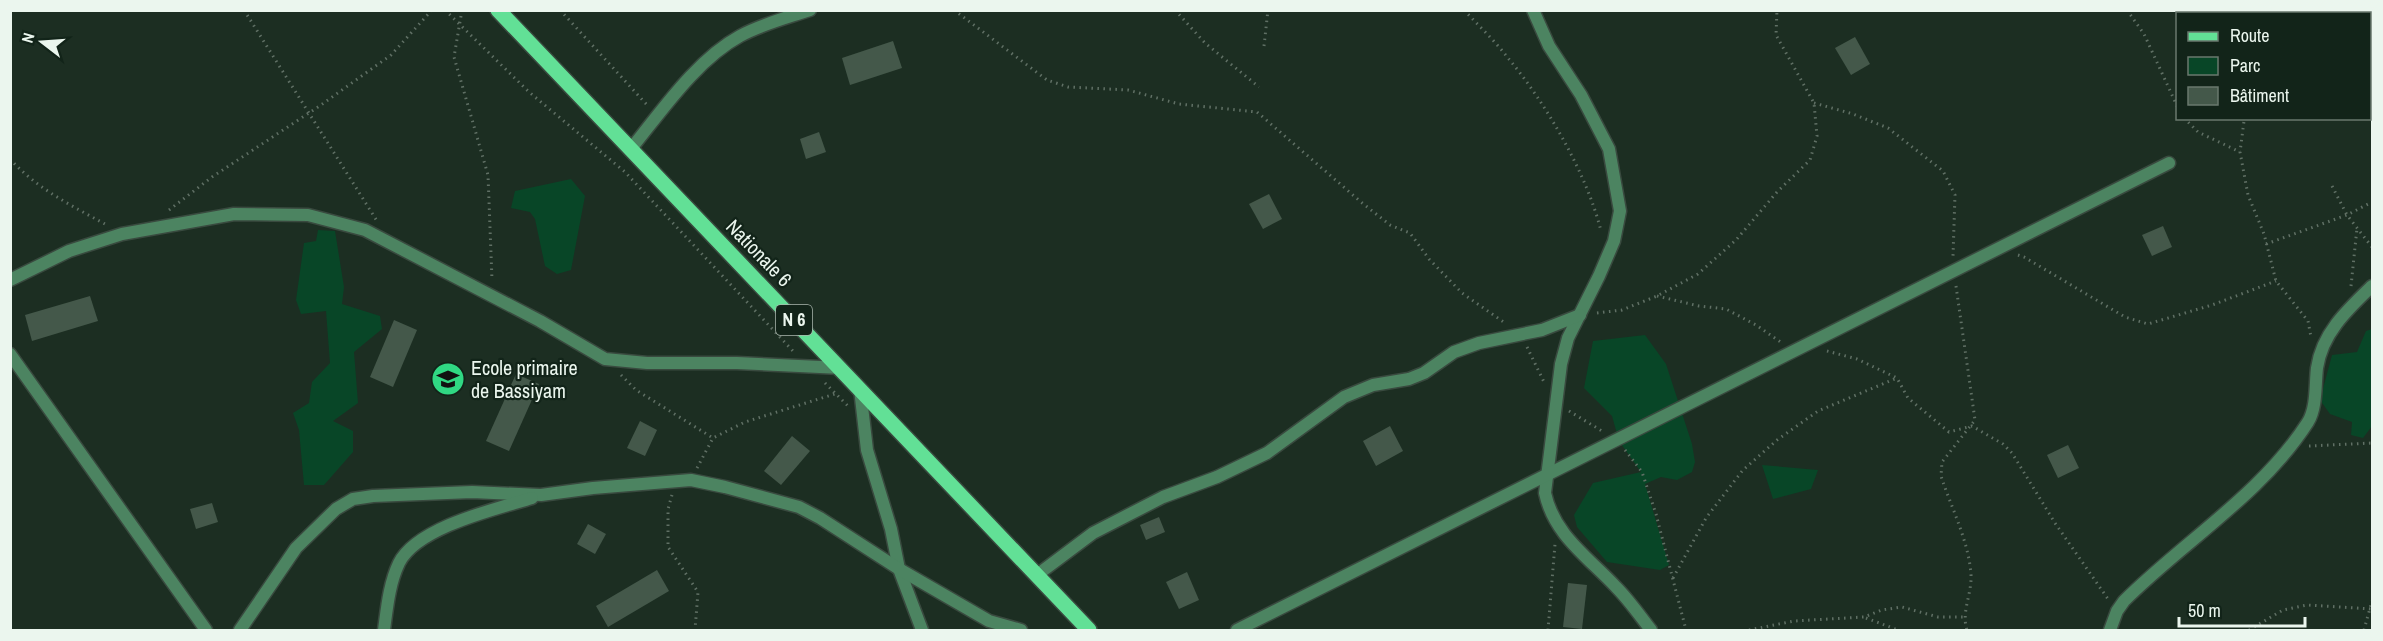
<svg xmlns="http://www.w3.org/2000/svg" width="2383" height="641" viewBox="0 0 2383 641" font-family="'Archivo Narrow',sans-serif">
<rect width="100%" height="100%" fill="#1c2e22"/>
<!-- green -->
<g fill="#084627">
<polygon points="571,179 585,196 571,270 557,274 545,266 535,219 530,212 511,208 515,191"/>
<polygon points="318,230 335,231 344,287 342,304 380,316 382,329 354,352 358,403 333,421 353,431 353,452 324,485 304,485 299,430 293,413 309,403 312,382 330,363 326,311 301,314 296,300 304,243 316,241"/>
<polygon points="2372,329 2372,426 2363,438 2351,435 2352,422 2330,414 2320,400 2332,355 2357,352 2366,331"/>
<polygon points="1645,335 1666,364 1692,444 1695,462 1692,472 1677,480 1661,477 1645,484 1669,565 1660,570 1607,562 1577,527 1574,515 1593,483 1641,472 1619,441 1612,416 1584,388 1593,341"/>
<polygon points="1762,465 1818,470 1811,489 1773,499"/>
</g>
<!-- building -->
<g fill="#44584a">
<polygon points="1855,37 1870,64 1851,75 1835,48"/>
<polygon points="893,41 902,68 850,85 842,58"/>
<polygon points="819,132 826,152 806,159 800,139"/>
<polygon points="1269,194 1282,219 1263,229 1249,204"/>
<polygon points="2163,226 2172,247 2152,256 2142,235"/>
<polygon points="90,296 98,321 32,341 25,315"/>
<polygon points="394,320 417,330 393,387 370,377"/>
<polygon points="516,374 539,384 509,451 486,441"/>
<polygon points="640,421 657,430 645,456 627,448"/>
<polygon points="1390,426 1403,451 1376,466 1363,441"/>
<polygon points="792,436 810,451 781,485 764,471"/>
<polygon points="2068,445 2079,468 2058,478 2047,455"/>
<polygon points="212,503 218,522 196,529 190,509"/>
<polygon points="1159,517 1165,532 1146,540 1140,525"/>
<polygon points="588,524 606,534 595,554 577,544"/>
<polygon points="657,570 669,591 608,627 596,606"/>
<polygon points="1187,572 1199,600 1179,609 1166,582"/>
<polygon points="1568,583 1587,585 1582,629 1563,627"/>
</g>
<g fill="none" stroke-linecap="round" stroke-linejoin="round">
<!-- street casing -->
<g stroke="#394a3f" stroke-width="15">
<g id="street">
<path d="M1533 10 1549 46 1581 95 1609 149 1620 211 1614 241 1599 276 1568 338 1561 364 1545 493C1554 535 1588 557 1616 587 1629 600 1640 616 1651 630"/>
<path d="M630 150C661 112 696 60 740 36 762 24 786 18 810 10"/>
<polyline points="10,280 69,251 122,234 234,214 308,215 365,230 540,321 605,359 647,363 737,363 841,368"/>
<polyline points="10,354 206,630"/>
<polyline points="860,389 867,450 891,529 899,569 922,630"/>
<polyline points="1037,575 1093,533 1163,497 1217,477 1267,453 1344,397 1373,385 1409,379 1424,373 1454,352 1479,343 1542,330 1580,315"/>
<polyline points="240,630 296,548 336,509 353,499 373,496 472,492 541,495 593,488 691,480 725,487 799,507 820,518 899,569 989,621 1021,630"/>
<path d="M384 630C387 608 389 584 399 563 417 527 496 509 532 498"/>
<polyline points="1237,630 2169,163"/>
<path d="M2110 630 2117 611 2124 601C2183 542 2262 494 2308 422 2317 407 2315 385 2317 368 2322 333 2348 309 2372 286"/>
</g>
</g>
<!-- primary casing -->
<g stroke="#394a3f" stroke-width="18">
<polyline id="primary" points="498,10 1089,630"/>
</g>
<!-- path -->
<g stroke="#607065" stroke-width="3" stroke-dasharray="1.5 4.5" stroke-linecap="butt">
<polyline points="244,10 377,221"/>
<polyline points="445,10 529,92 625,172 793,351"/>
<polyline points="462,10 454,57 488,175 492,280"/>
<polyline points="560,10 648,106"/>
<polyline points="620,10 620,16"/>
<polyline points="954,10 1047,80 1068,87 1128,90 1179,104 1257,112 1361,202 1390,225 1410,233 1429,259 1462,293 1505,323"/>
<polyline points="1175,10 1205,43 1259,87"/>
<path d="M1464 10C1479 26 1495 41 1508 58 1546 103 1587 174 1601 231"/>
<polyline points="2127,10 2144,34 2178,108"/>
<polyline points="2300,10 2311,14"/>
<polyline points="2365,10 2372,15"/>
<polyline points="2347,14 2359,10"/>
<polyline points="1264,46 1268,10"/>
<polyline points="1814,103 1853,114 1888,128 1943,171 1955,195 1953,256"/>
<polyline points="2184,118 2198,132 2240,152"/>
<polyline points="2248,118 2244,121 2240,152 2248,195 2264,234 2276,281 2308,321 2311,337"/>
<path d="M10 159C36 188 72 206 105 224"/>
<polyline points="2332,186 2347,215 2372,247"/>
<polyline points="169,210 212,177 321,105 391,55 432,10"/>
<polyline points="2266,244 2347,215 2372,202"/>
<polyline points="2018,255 2024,257 2125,317 2148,324 2212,305 2276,281"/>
<path d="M1956 286 1975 420 1942 462 1941 476C1951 507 1969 542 1971 575 1972 594 1961 612 1967 630"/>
<polyline points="2351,286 2357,228"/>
<polyline points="1657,296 1699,306 1726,309 1756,325 1782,343"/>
<polyline points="1597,313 1622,310 1657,296 1698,274 1736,240 1777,192 1810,160 1817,136 1814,103 1776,35 1777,10"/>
<polyline points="1527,347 1544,382"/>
<polyline points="1827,351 1857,359 1897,378 1908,398 1949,432 1972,426 2003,444 2012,453 2055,523 2108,599"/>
<polyline points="621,375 636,390 713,438"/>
<polyline points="825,383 848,406"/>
<polyline points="1569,411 1602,431"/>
<polyline points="2309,446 2372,443"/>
<polyline points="1625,450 1642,472 1656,514 1686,630"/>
<polyline points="697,468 713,438 745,422 838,393"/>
<polyline points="672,495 668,509 668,547 698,592 695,630"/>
<polyline points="1673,578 1706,518 1743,470 1777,440 1818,411 1897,378"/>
<polyline points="1866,618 1898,630"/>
<polyline points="1548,630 1555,544"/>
<polyline points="1749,630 1794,621 1864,617 1882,610 1902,607 1938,617 1965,617"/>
<polyline points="2249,630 2283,610 2307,605 2372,609"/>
<polyline points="2364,630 2372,601"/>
</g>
<!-- street -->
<use href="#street" stroke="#4c8461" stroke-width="12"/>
<!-- primary -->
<use href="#primary" stroke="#62e096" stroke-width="15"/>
</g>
<!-- icons -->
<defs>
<g id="school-disc" transform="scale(1.725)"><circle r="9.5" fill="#30d883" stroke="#122419"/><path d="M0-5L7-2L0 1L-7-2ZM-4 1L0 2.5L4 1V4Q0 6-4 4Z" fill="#111"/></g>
</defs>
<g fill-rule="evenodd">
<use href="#school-disc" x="448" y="379"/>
</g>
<g text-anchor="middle" stroke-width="4.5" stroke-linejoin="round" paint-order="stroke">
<!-- shield labels -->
<rect fill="#122419" stroke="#aab7ae" stroke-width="1.5" x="776" y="305" width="36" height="30" rx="4.5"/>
<g font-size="18" font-weight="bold" fill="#ebf6ee">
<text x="794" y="326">N 6</text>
</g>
<!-- street labels -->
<g font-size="20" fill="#ebf6ee" stroke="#122419">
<text transform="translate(759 253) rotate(46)" y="7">Nationale 6</text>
</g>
<!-- poi labels -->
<g font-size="20" fill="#ebf6ee" stroke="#122419" text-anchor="start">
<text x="471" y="375">Ecole primaire<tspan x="471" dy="23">de Bassiyam</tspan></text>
</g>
</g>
<!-- border -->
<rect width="2383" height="641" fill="none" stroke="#ebf6ee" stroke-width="24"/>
<!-- legend -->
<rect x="2176" y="12" width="195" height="108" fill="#122419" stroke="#69786e" stroke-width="1.5"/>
<rect x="2188" y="32" width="30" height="9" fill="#62e096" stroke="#69786e" stroke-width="1.5"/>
<text x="2230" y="42" font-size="18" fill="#ebf6ee">Route</text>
<rect x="2188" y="57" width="30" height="18" fill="#084627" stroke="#69786e" stroke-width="1.5"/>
<text x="2230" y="72" font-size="18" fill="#ebf6ee">Parc</text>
<rect x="2188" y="87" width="30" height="18" fill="#44584a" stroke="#69786e" stroke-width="1.5"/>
<text x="2230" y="102" font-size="18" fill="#ebf6ee">Bâtiment</text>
<!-- north arrow -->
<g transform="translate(42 42) rotate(287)" stroke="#122419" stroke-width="4.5" paint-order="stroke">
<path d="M0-4.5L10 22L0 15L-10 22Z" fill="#ebf6ee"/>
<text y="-9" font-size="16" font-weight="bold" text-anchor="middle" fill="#ebf6ee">N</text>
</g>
<!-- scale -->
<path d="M2179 617v9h126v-9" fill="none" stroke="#ebf6ee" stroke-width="3"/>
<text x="2188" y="617" font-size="18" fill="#ebf6ee" stroke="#122419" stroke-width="4.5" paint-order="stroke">50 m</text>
</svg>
